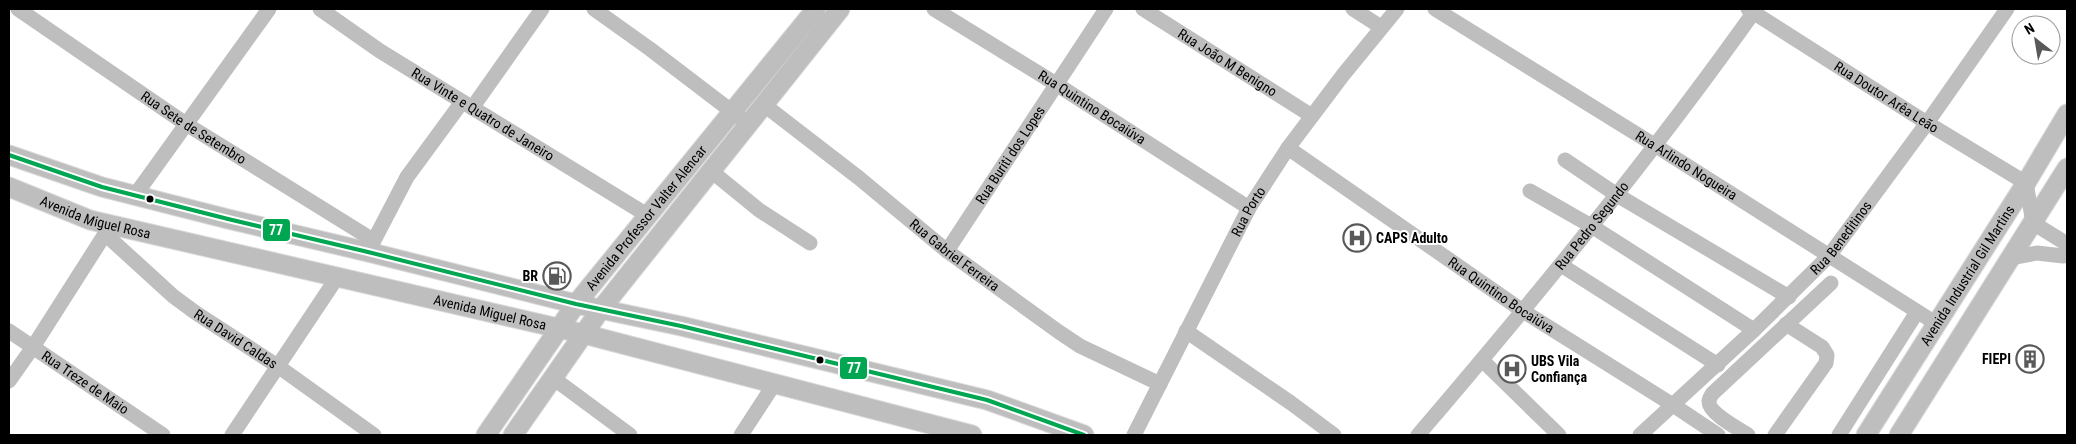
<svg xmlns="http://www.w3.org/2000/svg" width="2076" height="444" viewBox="0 0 2076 444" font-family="'Roboto Condensed',sans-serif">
<rect width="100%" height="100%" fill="#fff"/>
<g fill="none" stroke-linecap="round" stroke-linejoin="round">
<!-- major casing -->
<g stroke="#dbdbdb" stroke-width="21">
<g id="major">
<polyline points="9,155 102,187 228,219 368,252 576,304 681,326 987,400 1084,435"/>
<path id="s15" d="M9 187 90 220 584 334 972 435"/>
<path id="s16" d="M486 435 576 304 816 9"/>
<polyline points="513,435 601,309 840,9"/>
<path id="s17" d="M1866 435 2026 183 2067 114"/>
<polyline points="1899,435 2067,168"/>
</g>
</g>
<!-- minor -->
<g stroke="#bebebe" stroke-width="15">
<path id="s1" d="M18 9 186 124 373 240"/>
<path id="s2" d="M320 9 380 51 647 215"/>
<polyline points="594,9 650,49 747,123"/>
<path id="s3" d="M934 9 1056 84 1249 208"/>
<path id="s4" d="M1143 9 1312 116"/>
<polyline points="1353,9 1381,27"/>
<path id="s5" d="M1435 9 1656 146 1937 324"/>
<path id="s6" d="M1748 9 1927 123 2026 183 2033 223 2067 244"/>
<path id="s7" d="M763 104 859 178 947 251 1059 332 1080 346 1160 384"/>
<polyline points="472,108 542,9"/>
<path id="s8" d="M1288 148 1523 311 1673 405 1718 435"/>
<polyline points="1565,160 1617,195 1789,297"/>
<polyline points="710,170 759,210 810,243"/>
<polyline points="1530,191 1593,227 1754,330"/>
<polyline points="136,194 269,9"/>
<path id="s9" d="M105 234 173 296 196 313 279 367 374 435"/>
<polyline points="370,248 407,177 462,102"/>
<path id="s10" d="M947 251 1106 9"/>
<polyline points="2011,258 2037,253 2063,256"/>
<polyline points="1561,265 1718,365"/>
<path id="s11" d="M9 331 163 435"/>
<polyline points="1186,331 1291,403 1334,435"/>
<polyline points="1482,360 1559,435"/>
<polyline points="553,378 630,435"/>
<polyline points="9,381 33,347 105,234 108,225"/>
<polyline points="232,435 338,276"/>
<polyline points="741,435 775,383"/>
<path id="s12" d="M1134 435 1249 208 1288 148 1343 75 1397 9"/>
<path id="s13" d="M1418 435C1536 297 1651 157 1756 9"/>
<path id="s14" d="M1640 435 1754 330 1829 256 1927 123 2007 9"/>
<path d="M1748 435C1739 429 1708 413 1709 401 1709 399 1711 396 1712 394L1831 283"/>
<polyline points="1775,435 1826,363 1827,355 1822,347 1786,324"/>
<polyline points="1839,435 1917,312"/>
</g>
<!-- major -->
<use href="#major" stroke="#bebebe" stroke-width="19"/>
<!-- bus-1 casing -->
<g stroke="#fff" stroke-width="8">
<polyline id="bus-1" points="9,155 102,187 228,219 368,252 576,304 681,326 987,400 1084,435"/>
</g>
<!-- bus-1 -->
<use href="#bus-1" stroke="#00a651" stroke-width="4"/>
</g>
<!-- icons -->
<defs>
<g id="hospital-ring" transform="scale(1.4375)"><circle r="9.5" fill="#fff" stroke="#595959" stroke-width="1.5"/><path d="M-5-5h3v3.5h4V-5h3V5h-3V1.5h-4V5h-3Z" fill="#595959"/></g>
<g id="fuel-ring" transform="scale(1.4375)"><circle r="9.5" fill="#fff" stroke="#595959" stroke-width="1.5"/><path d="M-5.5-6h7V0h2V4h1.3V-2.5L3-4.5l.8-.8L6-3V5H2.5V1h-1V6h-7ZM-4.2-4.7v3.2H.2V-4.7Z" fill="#595959"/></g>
<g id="building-ring" transform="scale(1.4375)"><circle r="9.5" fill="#fff" stroke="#595959" stroke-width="1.5"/><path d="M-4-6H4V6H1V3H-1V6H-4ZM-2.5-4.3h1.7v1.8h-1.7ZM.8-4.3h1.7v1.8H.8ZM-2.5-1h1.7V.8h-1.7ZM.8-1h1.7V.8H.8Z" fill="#595959"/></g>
</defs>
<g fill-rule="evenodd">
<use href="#hospital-ring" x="1357" y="238"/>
<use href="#fuel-ring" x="557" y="276"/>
<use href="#building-ring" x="2030" y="359"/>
<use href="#hospital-ring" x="1512" y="369"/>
</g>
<!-- markers -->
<g fill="#000" stroke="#fff" stroke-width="2">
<circle cx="150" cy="199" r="4.5"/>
<circle cx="820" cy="360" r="4.5"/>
</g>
<g text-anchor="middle" stroke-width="4" stroke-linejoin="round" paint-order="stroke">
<!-- street labels -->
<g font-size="14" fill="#000" stroke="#fff">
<text dy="5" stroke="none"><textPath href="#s4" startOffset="100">Rua João M Benigno</textPath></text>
<text dy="5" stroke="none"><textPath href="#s6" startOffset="164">Rua Doutor Arêa Leão</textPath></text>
<text dy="5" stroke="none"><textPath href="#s3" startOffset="186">Rua Quintino Bocaiúva</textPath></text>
<text dy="5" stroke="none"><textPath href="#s2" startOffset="194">Rua Vinte e Quatro de Janeiro</textPath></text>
<text dy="5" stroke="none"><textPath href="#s1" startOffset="212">Rua Sete de Setembro</textPath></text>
<text dy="5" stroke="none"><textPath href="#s10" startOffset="115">Rua Buriti dos Lopes</textPath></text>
<text dy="5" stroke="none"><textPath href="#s5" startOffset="296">Rua Arlindo Nogueira</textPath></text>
<text dy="5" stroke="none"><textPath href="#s12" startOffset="251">Rua Porto</textPath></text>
<text dy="5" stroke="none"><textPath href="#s15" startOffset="92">Avenida Miguel Rosa</textPath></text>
<text dy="5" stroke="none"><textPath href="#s16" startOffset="270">Avenida Professor Valter Alencar</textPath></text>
<text dy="5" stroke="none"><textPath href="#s13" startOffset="272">Rua Pedro Segundo</textPath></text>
<text dy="5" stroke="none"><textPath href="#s14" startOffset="282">Rua Beneditinos</textPath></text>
<text dy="5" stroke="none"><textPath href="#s7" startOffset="244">Rua Gabriel Ferreira</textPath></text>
<text dy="5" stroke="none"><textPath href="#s17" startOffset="189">Avenida Industrial Gil Martins</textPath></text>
<text dy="5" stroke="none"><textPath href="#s8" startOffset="259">Rua Quintino Bocaiúva</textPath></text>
<text dy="5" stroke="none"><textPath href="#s15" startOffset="498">Avenida Miguel Rosa</textPath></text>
<text dy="5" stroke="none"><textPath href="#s9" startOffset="168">Rua David Caldas</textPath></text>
<text dy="5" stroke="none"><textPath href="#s11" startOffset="92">Rua Treze de Maio</textPath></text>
</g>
<!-- poi labels -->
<g font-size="14" font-weight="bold" fill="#000" stroke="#fff" text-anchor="start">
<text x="1376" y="243">CAPS Adulto</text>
<text x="538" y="281" text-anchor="end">BR</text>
<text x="2011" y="364" text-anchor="end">FIEPI</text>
<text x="1531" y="366">UBS Vila<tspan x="1531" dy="16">Confiança</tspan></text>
</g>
</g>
<g stroke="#fff" stroke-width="2">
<rect x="262" y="218" width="29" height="24" rx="5" fill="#00a651"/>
<rect x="839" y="356" width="29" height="24" rx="5" fill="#00a651"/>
</g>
<g font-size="14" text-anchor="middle" font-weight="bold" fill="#fff">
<text x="276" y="235">77</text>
<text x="854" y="373">77</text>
</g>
<!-- border -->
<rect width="2076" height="444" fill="none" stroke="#000000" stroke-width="20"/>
<!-- north arrow -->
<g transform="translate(2036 40) rotate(329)"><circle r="24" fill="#ffffff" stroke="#999999"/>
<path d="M0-4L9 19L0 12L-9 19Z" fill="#595959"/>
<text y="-8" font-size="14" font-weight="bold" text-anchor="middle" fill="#000000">N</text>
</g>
</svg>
